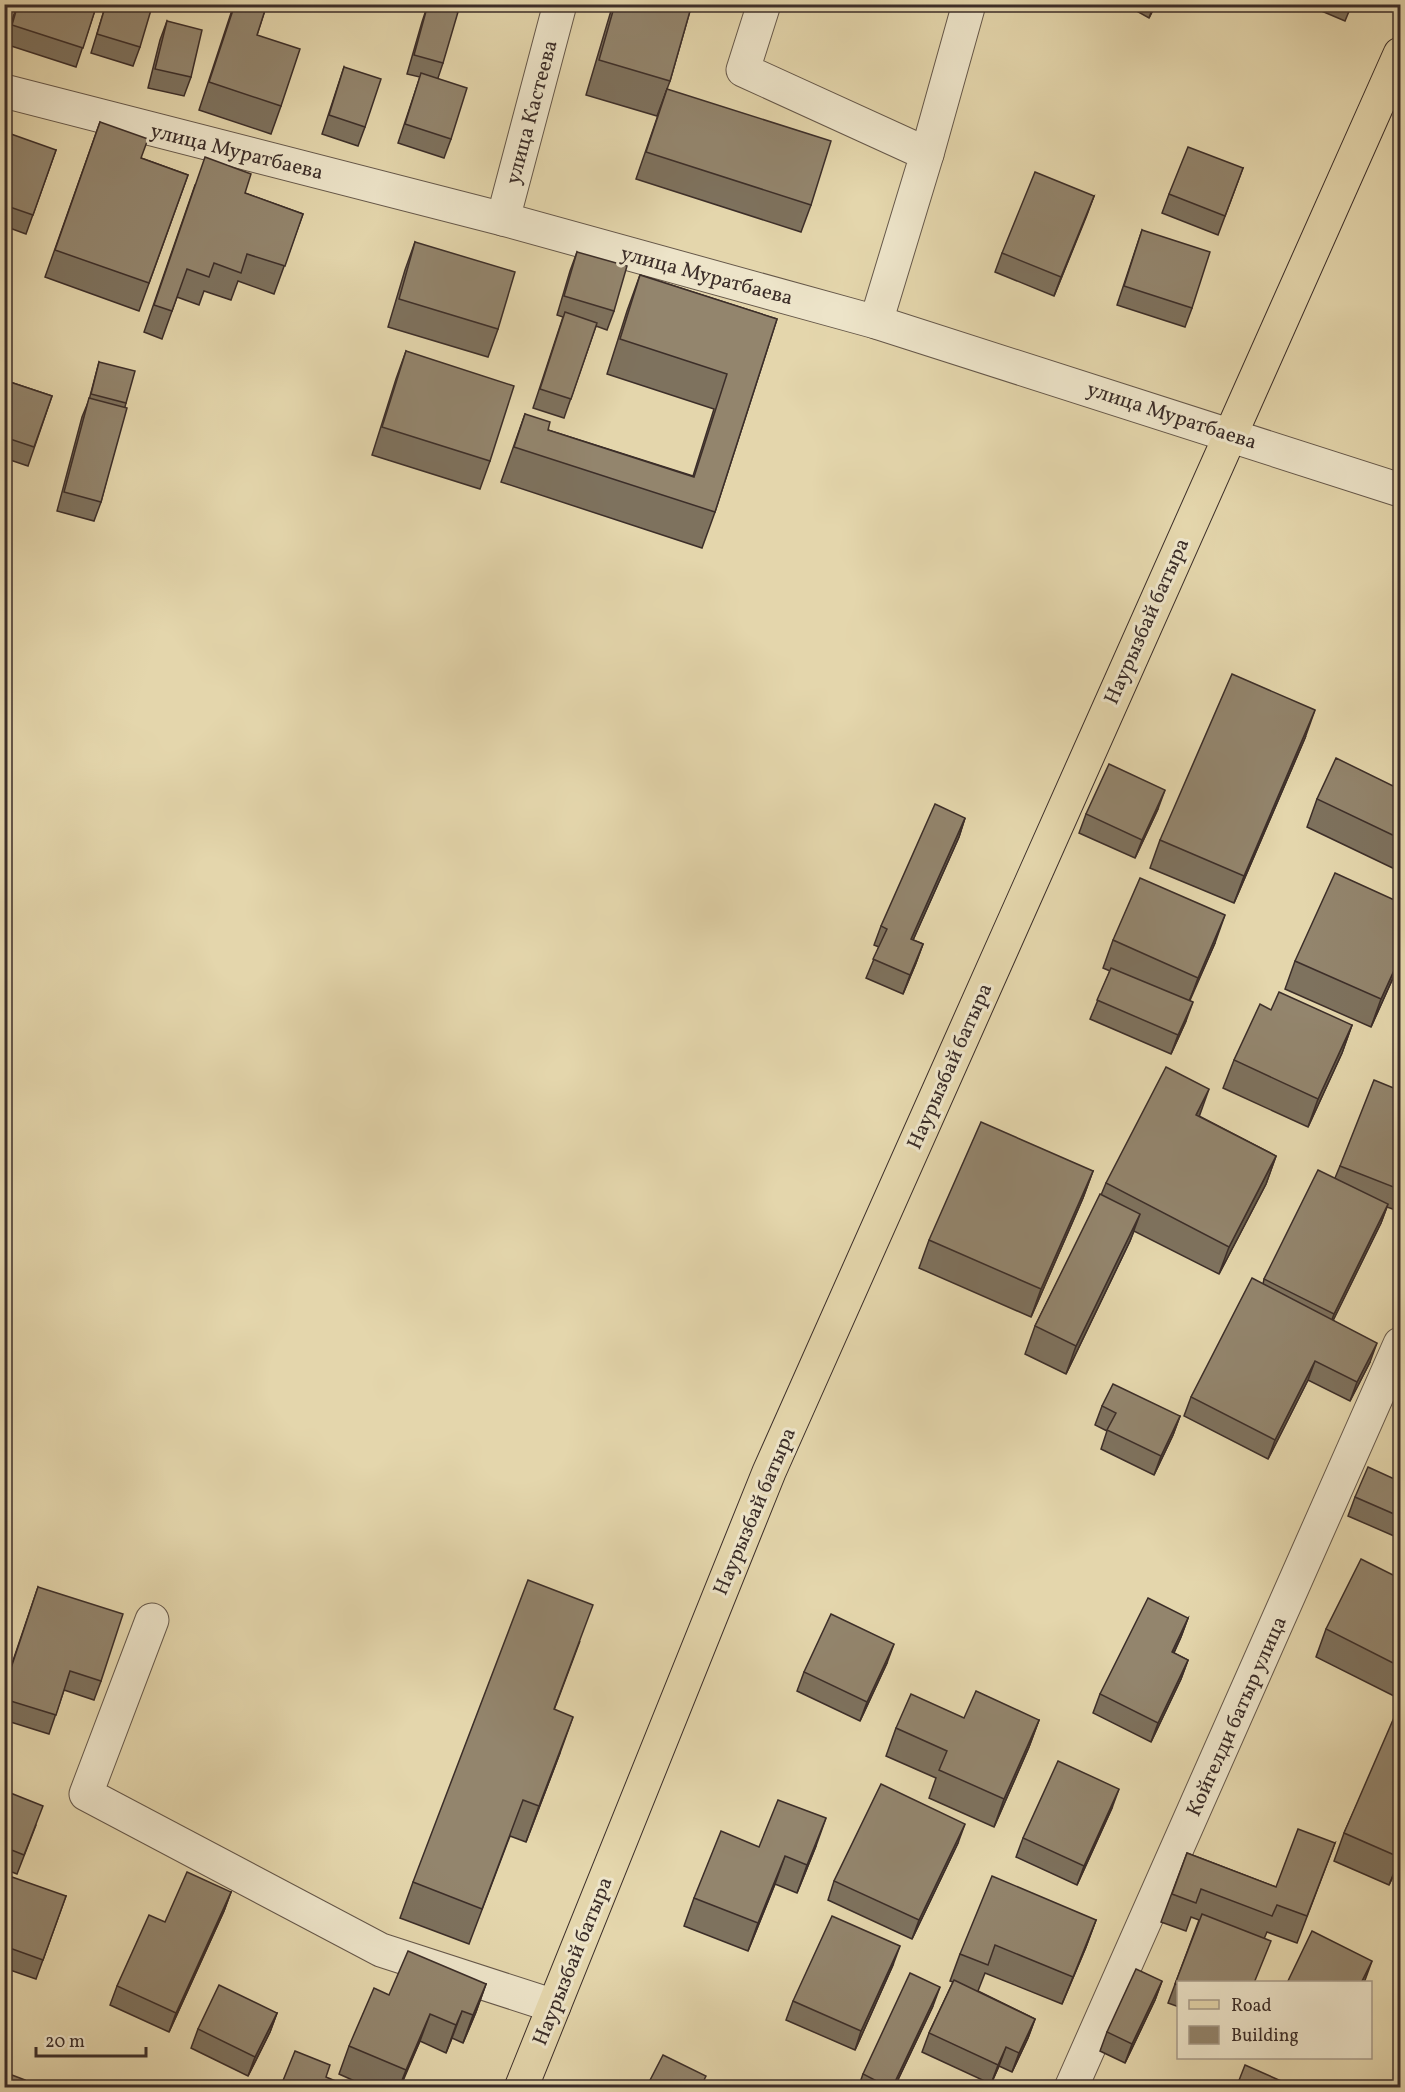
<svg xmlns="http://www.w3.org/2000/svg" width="1405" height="2092" viewBox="0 0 1405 2092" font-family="Vollkorn,serif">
<rect width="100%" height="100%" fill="#e4d6ac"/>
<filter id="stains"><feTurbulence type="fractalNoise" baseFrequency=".00333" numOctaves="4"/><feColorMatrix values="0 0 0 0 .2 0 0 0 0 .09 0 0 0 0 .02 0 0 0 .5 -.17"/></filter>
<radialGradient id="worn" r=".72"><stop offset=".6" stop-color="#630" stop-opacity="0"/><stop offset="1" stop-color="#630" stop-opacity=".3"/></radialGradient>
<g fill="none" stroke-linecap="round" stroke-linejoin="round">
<!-- minor casing -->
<g stroke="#66584a" stroke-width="35">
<g id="minor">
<polyline points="764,4 743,70 927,154 876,322"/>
<polyline points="4,91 503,219 876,322 1400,490"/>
<polyline points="927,154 969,4"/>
<polyline points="503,219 560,4"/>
<polyline points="152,1620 86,1794 381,1950 554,2006"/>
<polyline points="1071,2088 1400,1344"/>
</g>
</g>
<!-- major casing -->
<g stroke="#3c2e29" stroke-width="35">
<polyline id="major" points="521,2088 769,1472 1400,54"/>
</g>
<!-- minor -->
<use href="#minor" stroke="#ede4c9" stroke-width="33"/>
<!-- major -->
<use href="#major" stroke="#e4d6ac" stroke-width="33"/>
</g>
<!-- wall -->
<g fill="#7e725e" stroke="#3c2e29" stroke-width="1.5">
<polygon points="17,4 97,4 76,67 5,44"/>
<polygon points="106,4 132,4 140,47 133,66 91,53"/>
<polygon points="234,4 267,4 257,35 281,106 271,134 199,110"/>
<polygon points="428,4 443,63 438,78 451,139 444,158 398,143 420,77 407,74 422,22"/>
<polygon points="613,4 692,4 670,81 657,116 586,95"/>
<polygon points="1124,4 1156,4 1149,18"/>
<polygon points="1305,4 1352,4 1345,21"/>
<polygon points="167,21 191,77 184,96 148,88 160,40"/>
<polygon points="344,67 365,127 358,146 322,134"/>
<polygon points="667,89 811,205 801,232 636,179"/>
<polygon points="100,122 141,158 188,175 139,311 45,277"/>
<polygon points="56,150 26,234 4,226 4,151"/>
<polygon points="1243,168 1218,235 1162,213 1169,194"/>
<polygon points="195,185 245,193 303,214 274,294 238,281 231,300 204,291 199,305 177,297 162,339 144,332"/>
<polygon points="1094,196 1054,296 995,272 1002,253"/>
<polygon points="1142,230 1192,308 1185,327 1117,305"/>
<polygon points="415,242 498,329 488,357 388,327 405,270"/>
<polygon points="577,252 614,311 607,330 596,326 564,418 533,408 563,317 557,315 570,271"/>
<polygon points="640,275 777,319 715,512 702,548 501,482 525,414 548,430 693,476 714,409 607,374 627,311"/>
<polygon points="406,351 490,461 480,489 372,455 396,379"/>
<polygon points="99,362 126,403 101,502 94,521 57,511 82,417 89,400"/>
<polygon points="4,380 52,396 28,466 4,458"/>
<polygon points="1305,738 1234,903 1150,868 1160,840"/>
<polygon points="1401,770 1401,872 1307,827 1317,799 1393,786"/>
<polygon points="1158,809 1135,858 1079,833 1086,814"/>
<polygon points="965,818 959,837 913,940 923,944 916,963 903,994 866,978 879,947 874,945 881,926"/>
<polygon points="1401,903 1401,960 1371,1027 1285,989 1295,961"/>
<polygon points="1113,940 1215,943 1189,1001 1186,1021 1171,1054 1090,1019 1110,971 1103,968"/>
<polygon points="1271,1010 1352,1025 1342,1053 1308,1127 1223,1088 1234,1060"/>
<polygon points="1401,1091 1401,1212 1387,1207 1381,1223 1333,1320 1370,1362 1350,1401 1308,1380 1268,1459 1184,1416 1191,1397 1263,1284 1264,1279 1335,1178 1340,1166"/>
<polygon points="1199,1116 1276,1156 1266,1184 1219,1274 1134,1231 1130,1241 1066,1374 1025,1354 1035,1326 1101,1195 1106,1183"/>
<polygon points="1093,1171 1083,1198 1031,1317 919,1268 929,1240"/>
<polygon points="1102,1406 1180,1416 1173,1435 1154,1475 1101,1449 1107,1431 1095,1425"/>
<polygon points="1401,1482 1401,1539 1348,1516 1355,1497"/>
<polygon points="1401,1579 1401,1698 1400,1699 1316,1657 1326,1629"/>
<polygon points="38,1587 101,1681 94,1700 64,1690 49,1734 4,1720 4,1687"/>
<polygon points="1188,1618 1181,1637 1174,1653 1188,1660 1181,1679 1151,1742 1093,1713 1100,1694"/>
<polygon points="580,1641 554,1710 560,1753 526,1842 510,1836 469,1944 400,1918 413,1882"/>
<polygon points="887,1663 860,1721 797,1691 804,1672"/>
<polygon points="1401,1707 1401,1859 1389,1885 1334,1861 1344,1833"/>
<polygon points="964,1718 1039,1720 1029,1747 994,1827 929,1798 936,1778 886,1756 896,1728"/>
<polygon points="4,1801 36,1825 17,1874 4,1869"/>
<polygon points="1112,1808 1077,1885 1016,1857 1023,1838"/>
<polygon points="958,1843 912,1939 828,1900 834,1881"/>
<polygon points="1335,1843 1297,1943 1267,1932 1264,1939 1179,1983 1179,2007 1168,2003 1199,1920 1191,1917 1186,1931 1161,1922 1187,1853 1276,1887"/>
<polygon points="816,1846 797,1893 775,1884 748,1951 684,1926 694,1898 759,1847"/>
<polygon points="231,1892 224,1911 169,2032 110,2005 117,1986 165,1922"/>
<polygon points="5,1895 66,1896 36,1979 4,1968"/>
<polygon points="1096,1920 1086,1947 1062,2004 985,1973 978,1991 1035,2019 1028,2038 1012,2072 999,2066 991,2084 922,2052 929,2033 953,1982 950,1981 960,1954"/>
<polygon points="893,1965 855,2050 786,2020 793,2001"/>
<polygon points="1162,1981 1155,2000 1125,2063 1100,2051 1107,2032"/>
<polygon points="486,1984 476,2012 463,2043 452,2038 446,2053 420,2041 400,2088 370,2088 339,2074 349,2046 389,1995"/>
<polygon points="933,2006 894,2088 858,2088 863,2074"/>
<polygon points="277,2013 270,2032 248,2076 191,2048 198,2029"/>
</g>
<!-- shaded-wall -->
<g fill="#675d4c" stroke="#3c2e29" stroke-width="1.5">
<polygon points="1154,4 1156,4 1149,18"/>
<polygon points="1094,196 1087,215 1054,296 1061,277"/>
<polygon points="1315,710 1305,738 1234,903 1244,876"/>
<polygon points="1165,790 1158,809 1135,858 1142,840"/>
<polygon points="965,818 959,837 905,958 911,939"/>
<polygon points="1225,915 1215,943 1188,1005 1198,978"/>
<polygon points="923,944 916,963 903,994 910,975"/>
<polygon points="1401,955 1401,960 1371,1027 1381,999"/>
<polygon points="1193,1002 1186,1021 1171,1054 1178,1035"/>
<polygon points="1352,1025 1342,1053 1308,1127 1318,1099"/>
<polygon points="1209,1089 1199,1117 1196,1115"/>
<polygon points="1276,1156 1266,1184 1219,1274 1229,1247"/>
<polygon points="1093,1171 1083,1198 1031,1317 1041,1289"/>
<polygon points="1388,1204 1381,1223 1327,1333 1334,1314"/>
<polygon points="1140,1214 1130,1241 1066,1374 1076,1346"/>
<polygon points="1377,1343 1370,1362 1350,1401 1357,1382"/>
<polygon points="1315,1361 1308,1380 1268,1459 1275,1440"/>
<polygon points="1180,1416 1173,1435 1154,1475 1161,1456"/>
<polygon points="1188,1618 1181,1637 1165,1671 1172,1652"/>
<polygon points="894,1644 887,1663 860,1721 867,1702"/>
<polygon points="1188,1660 1181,1679 1151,1742 1158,1723"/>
<polygon points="573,1717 560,1753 526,1842 539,1806"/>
<polygon points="1039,1720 1029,1747 994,1827 1004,1799"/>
<polygon points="1119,1789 1112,1808 1077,1885 1084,1866"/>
<polygon points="826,1818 816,1846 797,1893 807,1865"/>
<polygon points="965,1824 958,1843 912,1939 919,1920"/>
<polygon points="1401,1855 1401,1859 1389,1885"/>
<polygon points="785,1856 775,1884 748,1951 758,1923"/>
<polygon points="231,1892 224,1911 169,2032 176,2013"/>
<polygon points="1096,1920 1086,1947 1062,2004 1073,1977"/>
<polygon points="900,1946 893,1965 855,2050 861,2031"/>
<polygon points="1372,1961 1364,1983 1361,1983"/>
<polygon points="1162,1981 1155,2000 1125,2063 1132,2044"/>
<polygon points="486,1984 476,2012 463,2043 473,2015"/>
<polygon points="940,1987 933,2006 894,2088 892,2088"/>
<polygon points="462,2011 452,2038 446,2053 456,2025"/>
<polygon points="277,2013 270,2032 248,2076 255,2057"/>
<polygon points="430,2014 420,2041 399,2088 406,2070"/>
<polygon points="1035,2019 1028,2038 1012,2072 1019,2053"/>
<polygon points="1006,2047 999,2066 991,2084 998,2065"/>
</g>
<!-- building -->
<g fill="#93856d" stroke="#3c2e29" stroke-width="1.5">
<polygon points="18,4 97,4 83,48 12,25"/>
<polygon points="106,4 132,4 151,10 140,47 97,34"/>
<polygon points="235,4 267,4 257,35 300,49 281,106 209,82"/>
<polygon points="428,4 432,4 458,12 443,63 414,55"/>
<polygon points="615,4 692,4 670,81 599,60"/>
<polygon points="167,21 202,30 191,77 155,69"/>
<polygon points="344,67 381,79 365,127 329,115"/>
<polygon points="421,73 467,88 451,139 405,124"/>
<polygon points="667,89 831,141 811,205 646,152"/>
<polygon points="100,122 148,139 141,158 188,175 149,283 55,250"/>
<polygon points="11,134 56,150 33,215 4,205 4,152"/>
<polygon points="1188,147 1243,168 1225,216 1169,194"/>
<polygon points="205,157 251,174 245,193 303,214 285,266 247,254 241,273 214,263 209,277 187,269 172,311 154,305"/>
<polygon points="1035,172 1094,196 1061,277 1002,253"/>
<polygon points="1142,230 1210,252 1192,308 1124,286"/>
<polygon points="415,242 515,272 498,329 399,299"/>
<polygon points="577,252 627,266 614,311 564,296"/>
<polygon points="640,275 777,319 715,512 514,447 525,414 550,422 548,430 694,477 727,374 620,339"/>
<polygon points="565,312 597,323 571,399 540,389"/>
<polygon points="406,351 514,386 490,461 382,427"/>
<polygon points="99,362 135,371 126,403 91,394"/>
<polygon points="4,380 52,396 34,447 4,437"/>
<polygon points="89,398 127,408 101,502 64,492"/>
<polygon points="1232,674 1315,710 1244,876 1160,840"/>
<polygon points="1336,758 1393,786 1401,770 1401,839 1317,799"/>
<polygon points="1109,764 1165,790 1142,840 1086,814"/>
<polygon points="935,804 965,818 911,939 923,944 910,975 873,959 887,929 881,926"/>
<polygon points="1335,873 1401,903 1401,955 1381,999 1295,961"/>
<polygon points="1140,878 1225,915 1198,978 1113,940"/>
<polygon points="1111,968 1193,1002 1178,1035 1097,1000"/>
<polygon points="1279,992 1352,1025 1318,1099 1234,1060 1260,1004 1271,1010"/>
<polygon points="1166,1067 1209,1089 1196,1115 1276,1156 1229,1247 1106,1183"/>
<polygon points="1374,1080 1401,1091 1401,1190 1340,1166"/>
<polygon points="981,1122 1093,1171 1041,1289 929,1240"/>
<polygon points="1318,1170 1388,1204 1334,1314 1264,1279"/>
<polygon points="1100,1194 1140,1214 1076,1346 1035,1326"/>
<polygon points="1252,1278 1377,1343 1357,1382 1315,1361 1275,1440 1191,1397"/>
<polygon points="1113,1384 1180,1416 1161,1456 1107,1430 1116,1413 1102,1406"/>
<polygon points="1368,1467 1401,1482 1401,1517 1355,1497"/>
<polygon points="1361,1559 1401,1579 1401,1667 1326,1629"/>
<polygon points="528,1580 593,1605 554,1709 573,1717 539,1806 523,1800 482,1909 413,1882"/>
<polygon points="38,1587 123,1614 101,1681 70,1671 56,1715 4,1699 4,1689"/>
<polygon points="1148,1598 1188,1618 1172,1652 1188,1660 1158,1723 1100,1694"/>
<polygon points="831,1614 894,1644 867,1702 804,1672"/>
<polygon points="976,1691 1039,1720 1004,1799 939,1770 947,1751 896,1728 911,1694 964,1718"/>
<polygon points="1399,1706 1401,1707 1401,1855 1399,1857 1344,1833"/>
<polygon points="1058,1761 1119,1789 1084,1866 1023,1838"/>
<polygon points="881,1784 965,1824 919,1920 834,1881"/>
<polygon points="8,1792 43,1806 24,1855 4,1847 4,1801"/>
<polygon points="778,1800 826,1818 807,1865 785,1856 758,1923 694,1898 721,1831 759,1847"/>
<polygon points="1298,1829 1335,1843 1307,1916 1277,1905 1272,1916 1201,1889 1196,1903 1172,1894 1187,1853 1276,1887"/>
<polygon points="187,1872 231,1892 176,2013 117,1986 149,1915 165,1922"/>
<polygon points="992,1876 1096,1920 1073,1977 995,1945 988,1965 960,1954"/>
<polygon points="12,1877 66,1896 43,1960 4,1946 4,1897"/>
<polygon points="1202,1914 1271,1941 1254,1983 1179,1983 1179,1985 1175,1984"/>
<polygon points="832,1916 900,1946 861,2031 793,2001"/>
<polygon points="1312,1931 1372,1961 1361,1983 1287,1983"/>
<polygon points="408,1951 486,1984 473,2015 462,2011 456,2025 430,2014 406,2070 349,2046 374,1988 389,1995"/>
<polygon points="1136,1969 1162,1981 1132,2044 1107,2032"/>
<polygon points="910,1973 940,1987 892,2088 890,2088 863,2074"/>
<polygon points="954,1980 1035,2019 1019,2053 1006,2047 998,2065 929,2033"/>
<polygon points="219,1985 277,2013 255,2057 198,2029"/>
<polygon points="295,2051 330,2065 326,2077 352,2088 280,2088"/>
<polygon points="663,2055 706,2076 700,2088 646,2088"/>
<polygon points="1245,2065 1297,2088 1236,2088"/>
<polygon points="4,2072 25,2080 22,2088 4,2088"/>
</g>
<g text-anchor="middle" stroke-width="6" stroke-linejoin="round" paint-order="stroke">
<!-- street labels -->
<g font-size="21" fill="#3c2e29" stroke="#ede4c9">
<text transform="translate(531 112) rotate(-75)" y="7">улица Кастеева</text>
<text transform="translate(237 151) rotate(14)" y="7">улица Муратбаева</text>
<text transform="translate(707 275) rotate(15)" y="7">улица Муратбаева</text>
<text transform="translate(1172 415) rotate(18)" y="7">улица Муратбаева</text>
<text transform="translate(1146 621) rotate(-66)" y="7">Наурызбай батыра</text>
<text transform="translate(949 1066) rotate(-66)" y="7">Наурызбай батыра</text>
<text transform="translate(754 1511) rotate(-67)" y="7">Наурызбай батыра</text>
<text transform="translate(1236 1716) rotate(-66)" y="7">Койгелди батыр улица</text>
<text transform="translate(572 1961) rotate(-68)" y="7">Наурызбай батыра</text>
</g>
</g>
<!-- margin -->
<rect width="1405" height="2092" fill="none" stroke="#e4d6ac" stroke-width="24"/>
<rect x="6" y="6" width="1393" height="2080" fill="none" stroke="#3c2e29" stroke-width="3"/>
<rect x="12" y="12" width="1381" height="2068" fill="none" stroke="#3c2e29" stroke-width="1.5"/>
<!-- legend -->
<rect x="1177" y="1981" width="195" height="78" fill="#ede4c9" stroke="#a69b89" stroke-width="1.5"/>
<rect x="1189" y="2000" width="30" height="9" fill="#e4d6ac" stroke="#a69b89" stroke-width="1.5"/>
<text x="1231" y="2011" font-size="18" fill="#3c2e29">Road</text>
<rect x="1189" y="2026" width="30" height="18" fill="#93856d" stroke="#a69b89" stroke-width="1.5"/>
<text x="1231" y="2041" font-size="18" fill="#3c2e29">Building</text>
<!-- scale -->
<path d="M36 2047v9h110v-9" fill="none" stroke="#3c2e29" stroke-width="3"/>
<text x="45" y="2047" font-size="18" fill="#3c2e29" stroke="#ede4c9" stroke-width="4.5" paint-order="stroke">20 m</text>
<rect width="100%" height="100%" filter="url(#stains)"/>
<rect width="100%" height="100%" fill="url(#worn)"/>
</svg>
